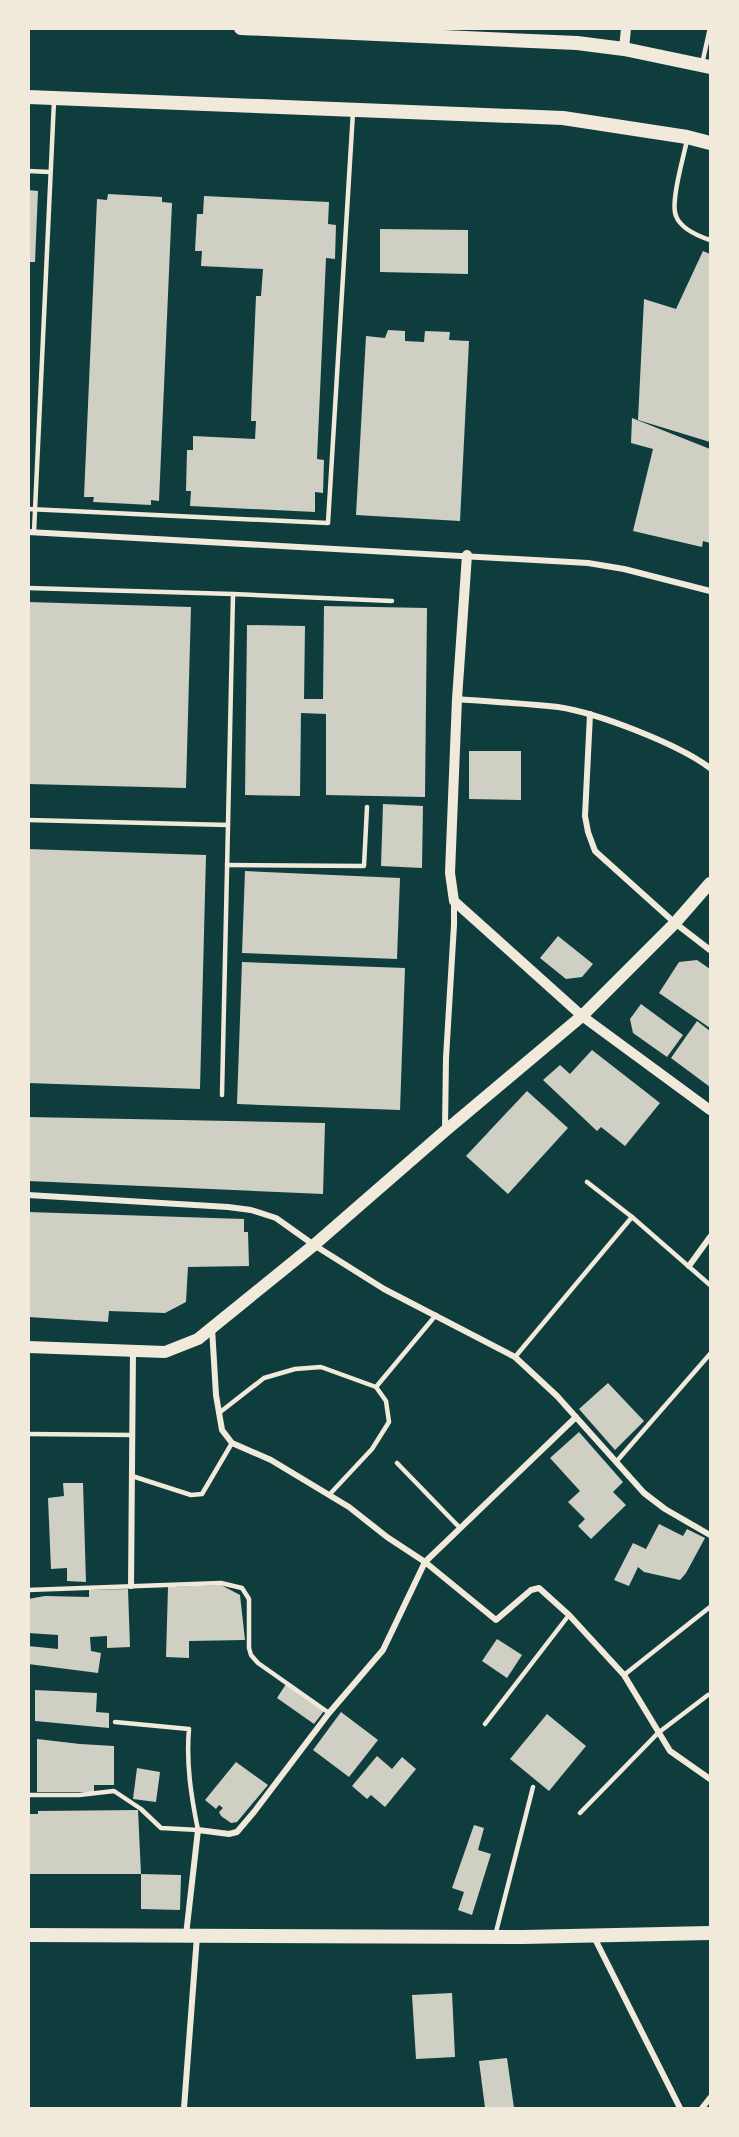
<svg xmlns="http://www.w3.org/2000/svg" width="739" height="2137" viewBox="0 0 739 2137" font-family="'Crimson Pro',serif">
<rect width="100%" height="100%" fill="#0f3d3e"/>
<!-- building -->
<g fill="#cfcfc3">
<polygon points="28,190 38,191 35,262 28,262"/>
<polygon points="108,194 162,197 162,202 172,203 159,501 151,500 151,505 93,502 94,497 84,497 97,199 107,200"/>
<polygon points="204,196 329,202 328,224 336,225 335,259 326,258 317,459 324,460 323,493 315,492 315,512 190,506 191,491 186,491 187,450 193,450 193,436 255,439 256,421 251,421 252,390 256,296 261,296 263,269 201,266 202,251 195,251 197,214 203,214"/>
<polygon points="380,229 468,230 468,274 380,272"/>
<polygon points="703,251 710,254 710,442 638,420 644,299 676,309"/>
<polygon points="388,330 405,331 405,341 424,342 425,331 450,332 449,340 469,341 460,521 356,515 366,336 385,338"/>
<polygon points="632,418 710,449 710,543 703,541 702,547 633,531 653,449 631,443"/>
<polygon points="28,602 191,607 186,788 28,784"/>
<polygon points="324,606 427,608 425,797 326,795 326,714 301,713 300,796 245,795 247,625 305,626 304,699 323,699"/>
<polygon points="469,751 521,751 521,800 469,799"/>
<polygon points="383,804 423,806 422,868 381,866"/>
<polygon points="28,849 206,855 200,1089 28,1083"/>
<polygon points="245,871 400,878 397,959 242,953"/>
<polygon points="558,936 593,964 582,977 566,979 540,958"/>
<polygon points="697,960 710,969 710,1028 659,993 679,962"/>
<polygon points="242,962 405,968 400,1110 237,1104"/>
<polygon points="641,1004 683,1035 667,1057 633,1033 630,1019"/>
<polygon points="697,1021 710,1031 710,1087 671,1058"/>
<polygon points="592,1050 660,1103 625,1146 601,1127 597,1131 543,1080 560,1065 570,1074"/>
<polygon points="527,1091 568,1128 508,1194 466,1156"/>
<polygon points="28,1117 325,1123 323,1194 28,1181"/>
<polygon points="28,1212 244,1219 244,1232 248,1232 249,1266 188,1267 186,1302 165,1313 109,1311 108,1322 28,1317"/>
<polygon points="608,1383 644,1421 615,1450 579,1409"/>
<polygon points="579,1432 623,1482 613,1492 626,1505 591,1539 578,1526 585,1519 568,1502 580,1491 550,1458"/>
<polygon points="63,1483 83,1483 86,1582 67,1581 67,1568 51,1569 48,1498 64,1496"/>
<polygon points="659,1524 683,1536 687,1529 705,1538 686,1573 680,1580 644,1572 638,1567 629,1586 614,1580 633,1543 646,1549"/>
<polygon points="221,1585 240,1595 245,1640 189,1641 189,1658 166,1657 168,1587"/>
<polygon points="128,1589 130,1647 107,1648 107,1636 90,1637 91,1651 101,1653 98,1673 28,1664 28,1646 58,1649 58,1635 28,1633 28,1599 45,1596 89,1597 89,1590"/>
<polygon points="497,1639 522,1655 507,1678 482,1661"/>
<polygon points="286,1684 324,1711 314,1724 277,1698"/>
<polygon points="35,1690 97,1693 96,1712 109,1713 109,1728 35,1721"/>
<polygon points="341,1712 378,1740 349,1777 313,1750"/>
<polygon points="547,1714 586,1746 549,1791 510,1759"/>
<polygon points="37,1739 80,1744 114,1746 114,1785 94,1785 94,1792 37,1792"/>
<polygon points="377,1756 392,1769 402,1757 416,1769 385,1807 371,1795 367,1799 352,1786"/>
<polygon points="236,1762 268,1785 237,1822 231,1823 221,1816 219,1812 223,1808 219,1805 216,1809 205,1800"/>
<polygon points="137,1768 160,1772 156,1802 133,1799"/>
<polygon points="138,1810 141,1874 28,1874 28,1814 38,1814 38,1811"/>
<polygon points="474,1825 484,1828 478,1850 491,1854 472,1915 458,1910 464,1892 452,1888"/>
<polygon points="141,1874 181,1875 180,1910 141,1909"/>
<polygon points="452,1993 455,2057 416,2059 412,1995"/>
<polygon points="507,2058 514,2108 485,2108 479,2061"/>
</g>
<g fill="none" stroke-linecap="round" stroke-linejoin="round">
<!-- service -->
<g stroke="#f1e9da" stroke-width="4.5">
<polyline points="702,64 710,28"/>
<path d="M687 140C684 156 670 202 676 216 681 229 698 236 710 240"/>
<polyline points="28,171 50,172"/>
<polyline points="28,509 328,523 353,112"/>
<polyline points="34,532 54,101"/>
<polyline points="28,588 233,594"/>
<polyline points="28,820 228,825 222,1095"/>
<polyline points="228,825 233,594 392,601"/>
<polyline points="227,865 364,866 367,807"/>
<polyline points="587,1182 632,1217 710,1285"/>
<polyline points="515,1357 632,1217"/>
<polyline points="219,1413 264,1378 295,1369 321,1367 376,1387 436,1315"/>
<polyline points="28,1434 132,1435"/>
<polyline points="616,1462 710,1354"/>
<polyline points="397,1463 460,1528"/>
<polyline points="132,1476 191,1495 202,1494 232,1443"/>
<polyline points="329,1495 372,1449 389,1422 386,1401 376,1387"/>
<polyline points="28,1590 221,1583 242,1588 249,1599 249,1648 251,1655 258,1663 329,1713"/>
<polyline points="624,1675 710,1607"/>
<polyline points="485,1724 569,1615"/>
<path d="M28 1795H79L114 1791 141 1809 161 1828 198 1830C191 1796 186 1763 189 1729L115 1722"/>
<polyline points="580,1813 658,1733 708,1695"/>
<polyline points="495,1936 533,1787"/>
</g>
<!-- minor -->
<g stroke="#f1e9da" stroke-width="6">
<polyline points="28,532 588,563 624,569 710,591"/>
<path d="M457 699C491 702 525 703 558 707 598 713 678 744 710 768"/>
<polyline points="590,714 585,816 588,832 595,851 675,923 710,950"/>
<polyline points="445,1128 446,1058 454,925 454,902"/>
<polyline points="28,1195 228,1207 251,1210 276,1218 314,1245 384,1289 515,1357 557,1396 644,1493 665,1509 710,1535"/>
<polyline points="689,1266 710,1237"/>
<polyline points="212,1328 216,1395 222,1430 232,1443 271,1460 349,1507 387,1537 425,1562 496,1620 531,1590 539,1588 569,1615 624,1675 670,1751 710,1779"/>
<polyline points="131,1586 133,1351"/>
<polyline points="186,1935 198,1830 229,1834 237,1832 254,1812 329,1713 383,1650 425,1562 576,1417"/>
<polyline points="593,1935 680,2108"/>
<polyline points="184,2108 197,1936"/>
<polyline points="702,2108 710,2098"/>
</g>
<!-- tertiary -->
<g stroke="#f1e9da" stroke-width="10">
<polyline points="624,49 626,28"/>
<polyline points="467,555 457,699 450,873 454,901 582,1016 710,1110"/>
</g>
<!-- secondary -->
<polyline stroke="#f1e9da" stroke-width="12" points="28,1347 165,1352 198,1339 314,1245 445,1131 582,1016 675,923 710,883"/>
<!-- primary -->
<g stroke="#f1e9da" stroke-width="14">
<polyline points="241,28 577,43 624,49 710,67"/>
<polyline points="28,97 563,118 687,137 710,143"/>
<polyline points="28,1935 523,1937 710,1933"/>
</g>
</g>
<!-- border -->
<rect width="739" height="2137" fill="none" stroke="#f1e9da" stroke-width="60"/>
</svg>
